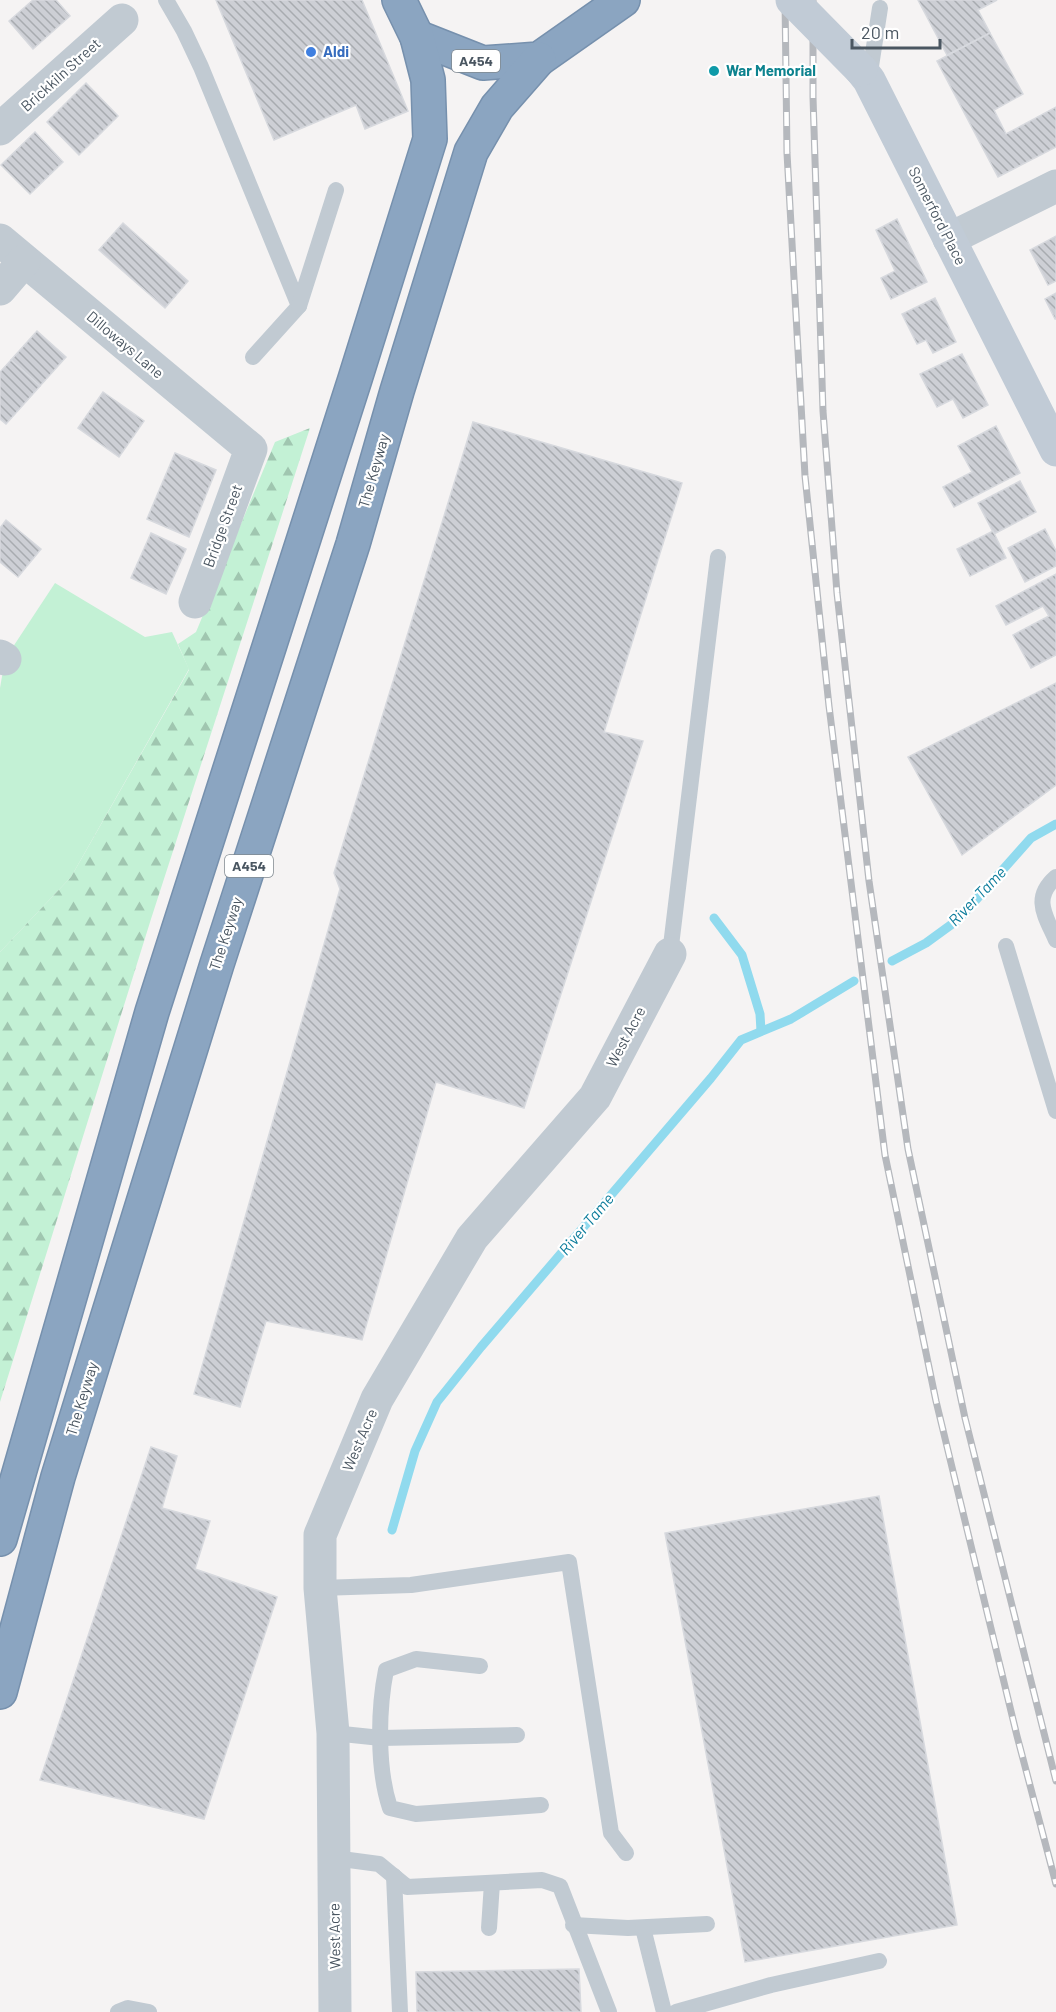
<svg xmlns="http://www.w3.org/2000/svg" width="1056" height="2012" viewBox="0 0 1056 2012" font-family="Barlow,sans-serif">
<defs>
<pattern id="forest-firs" width="22" height="20" patternUnits="userSpaceOnUse" patternTransform="scale(1.5)"><rect width="22" height="20" fill="#c3f1d5"/><path d="M5 1l3.5 6h-7zM16 11l3.5 6h-7z" fill="#a0c6b0"/></pattern>
<pattern id="building-back-hatch" width="6" height="6" patternUnits="userSpaceOnUse" patternTransform="scale(1.5)"><rect width="6" height="6" fill="#cdcfd5"/><path d="M-1 5l2 2M0 0l6 6M5-1l2 2" fill="none" stroke="#a8abb0"/></pattern>
</defs>
<rect width="100%" height="100%" fill="#f5f3f3"/>
<!-- grass -->
<polygon fill="#c3f1d5" points="55,583 145,637 172,632 189,669 71,877 0,952 0,688 5,659"/>
<!-- forest -->
<polygon fill="url(#forest-firs)" points="310,428 151,919 0,1402 0,952 71,877 189,670 178,644 196,632 275,442"/>
<g fill="none" stroke-linecap="round" stroke-linejoin="round">
<!-- stream -->
<g stroke="#90daee" stroke-width="9">
<polyline points="714,918 742,955 760,1014 761,1031"/>
<polyline points="892,961 926,943 959,919 1031,838 1056,824"/>
<polyline points="392,1530 415,1451 437,1402 481,1347 711,1078 741,1040 791,1019 854,981"/>
</g>
</g>
<!-- building -->
<g fill="url(#building-back-hatch)" stroke="#d7d9de" stroke-width="1.5">
<polygon points="33,0 56,0 70,16 33,49 9,21"/>
<polygon points="216,0 362,0 408,111 365,129 356,105 274,140"/>
<polygon points="918,0 997,0 978,10 990,33 947,55"/>
<polygon points="990,33 1023,94 994,110 1006,134 1056,107 1056,147 998,177 937,61"/>
<polygon points="86,83 118,116 79,155 47,122"/>
<polygon points="35,132 63,162 30,194 1,165"/>
<polygon points="897,219 927,282 891,299 881,278 895,271 876,230"/>
<polygon points="123,223 188,281 165,308 99,250"/>
<polygon points="1056,236 1056,281 1048,285 1030,250"/>
<polygon points="1056,293 1056,319 1055,319 1045,299"/>
<polygon points="935,298 956,342 933,353 926,340 917,344 902,314"/>
<polygon points="37,331 66,357 40,386 11,360"/>
<polygon points="962,354 988,405 963,418 953,399 937,407 920,374"/>
<polygon points="11,360 40,386 6,424 0,419 0,372"/>
<polygon points="103,392 144,421 119,457 78,428"/>
<polygon points="473,422 682,483 604,732 643,741 524,1108 436,1082 362,1340 266,1321 240,1407 194,1394 340,889 334,873"/>
<polygon points="996,426 1020,473 954,507 943,487 972,472 958,446"/>
<polygon points="175,453 216,470 189,537 147,519"/>
<polygon points="1020,481 1036,512 994,534 978,503"/>
<polygon points="6,520 41,549 18,577 0,562 0,528"/>
<polygon points="1045,529 1056,551 1056,566 1025,582 1008,548"/>
<polygon points="993,531 1006,558 970,576 957,549"/>
<polygon points="151,533 186,549 166,594 131,578"/>
<polygon points="1056,574 1056,655 1031,668 1013,635 1049,616 1043,606 1006,625 996,606"/>
<polygon points="1056,683 1056,785 962,855 908,757"/>
<polygon points="151,1447 177,1456 162,1508 210,1521 195,1569 277,1597 204,1819 40,1780"/>
<polygon points="879,1496 957,1925 745,1962 665,1533"/>
<polygon points="579,1969 581,2012 417,2012 416,1972"/>
</g>
<g fill="none" stroke-linecap="round" stroke-linejoin="round">
<!-- highway casing -->
<g stroke="#7690ad" stroke-width="36">
<g id="highway">
<polyline points="417,37 483,63 539,59 623,0"/>
<polyline points="0,1539 152,1012 355,379 430,139 428,80 417,37 399,0"/>
<polyline points="0,1692 58,1477 217,964 353,544 397,391 471,152 497,107 539,59"/>
</g>
</g>
<!-- lane -->
<g stroke="#c1cad2" stroke-width="16">
<polyline points="166,0 184,31 201,67 299,306 253,357"/>
<polyline points="869,79 880,8"/>
<polyline points="299,306 336,190"/>
<path d="M1056 877C1032 898 1045 915 1056 940"/>
<polyline points="1006,946 1056,1111"/>
<polyline points="670,954 718,557"/>
<polyline points="320,1588 411,1585 569,1562 611,1833 626,1853"/>
<path d="M480 1666 416 1659 386 1670C378 1710 377 1769 390 1808L416 1814 541 1805"/>
<polyline points="333,1733 381,1738 517,1735"/>
<polyline points="334,1858 379,1864 407,1887 542,1880 560,1886 609,2012"/>
<polyline points="394,1876 400,2012"/>
<polyline points="573,1925 628,1928 707,1924"/>
<polyline points="489,1928 492,1883"/>
<polyline points="643,1928 664,2012"/>
<polyline points="118,2012 128,2008 149,2012"/>
<polyline points="676,2012 771,1985 879,1961"/>
</g>
<!-- street -->
<g stroke="#c1cad2" stroke-width="33">
<polyline points="0,129 122,20"/>
<polyline points="949,239 1056,186"/>
<polyline points="0,240 251,449 195,602"/>
<polyline points="0,289 24,261"/>
<polyline points="0,656 5,659"/>
<polyline points="335,2012 333,1733 320,1588 320,1535 377,1399 472,1238 595,1097 670,954"/>
</g>
<!-- secondary -->
<polyline stroke="#c1cbd6" stroke-width="33" points="861,70 869,80 1056,450"/>
<!-- highway -->
<use href="#highway" stroke="#8ba5c1" stroke-width="33"/>
<!-- rail casing -->
<g stroke="#b5b8bd" stroke-width="7">
<g id="rail">
<polyline points="785,0 787,153 805,476 829,706 885,1155 936,1401 1017,1736 1056,1884"/>
<polyline points="813,0 813,97 823,411 837,593 869,881 908,1149 965,1418 1056,1781"/>
</g>
</g>
<!-- rail -->
<use href="#rail" stroke="#fff" stroke-width="4.5" stroke-dasharray="14" stroke-linecap="butt"/>
<!-- secondary-bridge -->
<polyline stroke="#c1cbd6" stroke-width="33" points="792,0 861,70"/>
</g>
<!-- markers -->
<circle fill="#3f7fe0" stroke="#fff" stroke-width="2" cx="311" cy="52" r="6"/>
<circle fill="#0f9aa8" stroke="#fff" stroke-width="2" cx="714" cy="71" r="6"/>
<g text-anchor="middle" stroke-width="4.5" stroke-linejoin="round" paint-order="stroke">
<!-- shield labels -->
<g fill="#fff" stroke="#808990" stroke-width="1.5">
<rect x="452" y="50" width="48" height="22" rx="4.5"/>
<rect x="225" y="855" width="48" height="22" rx="4.5"/>
</g>
<g font-size="14" font-weight="bold" fill="#4a5661">
<text x="476" y="66">A454</text>
<text x="249" y="871">A454</text>
</g>
<!-- shop labels -->
<g font-size="15" font-weight="bold" fill="#366cbe" stroke="#fff" text-anchor="start">
<text x="323" y="57">Aldi</text>
</g>
<!-- culture labels -->
<g font-size="15" font-weight="bold" fill="#0d838f" stroke="#fff" text-anchor="start">
<text x="726" y="76">War Memorial</text>
</g>
<!-- street labels -->
<g font-size="15" fill="#4a5661" stroke="#fff">
<text transform="translate(61 75) rotate(-42)" y="5">Brickkiln Street</text>
<text transform="translate(937 216) rotate(63)" y="5">Somerford Place</text>
<text transform="translate(125 345) rotate(40)" y="5">Dilloways Lane</text>
<text transform="translate(374 471) rotate(-74)" y="5">The Keyway</text>
<text transform="translate(223 526) rotate(-70)" y="5">Bridge Street</text>
<text transform="translate(226 934) rotate(-72)" y="5">The Keyway</text>
<text transform="translate(626 1037) rotate(-62)" y="5">West Acre</text>
<text transform="translate(82 1399) rotate(-73)" y="5">The Keyway</text>
<text transform="translate(360 1440) rotate(-67)" y="5">West Acre</text>
<text transform="translate(335 1936) rotate(-91)" y="5">West Acre</text>
</g>
<!-- water labels -->
<g font-size="16" font-style="italic" fill="#0c7c9b" stroke="#fff">
<text transform="translate(977 896) rotate(-46)" y="6">River Tame</text>
<text transform="translate(586 1224) rotate(-50)" y="6">River Tame</text>
</g>
</g>
<!-- scale -->
<path d="M852 39v9h88v-9" fill="none" stroke="#4a5661" stroke-width="3"/>
<text x="861" y="39" font-size="18" fill="#4a5661" stroke="#ffffff" stroke-width="4.5" paint-order="stroke">20 m</text>
</svg>
